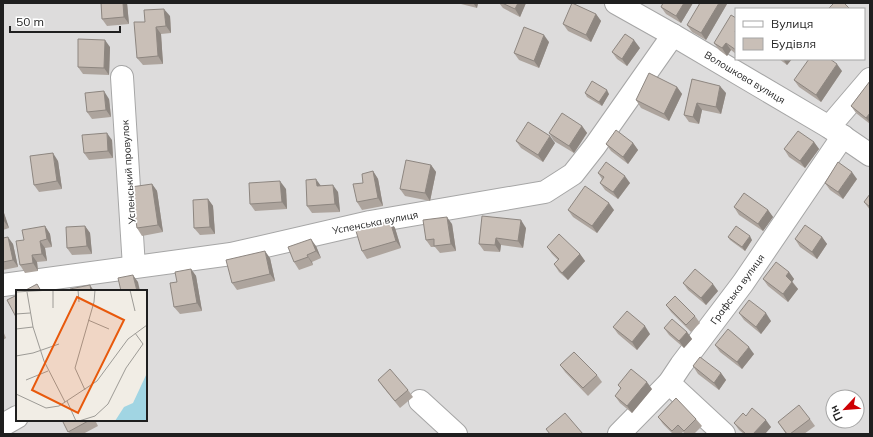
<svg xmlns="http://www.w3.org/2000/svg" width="873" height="437" viewBox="0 0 873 437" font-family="Mulish,sans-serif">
<rect width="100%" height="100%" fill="#f1ede5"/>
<!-- residential -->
<path fill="#dddcdc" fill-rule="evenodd" d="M3 3H870V434H3ZM736 9H864V59H736ZM17 291H146V420H17ZM833 397H857V421H833Z"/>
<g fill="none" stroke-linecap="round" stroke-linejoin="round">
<!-- minor casing -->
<g stroke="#a6a6a6" stroke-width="24">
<g id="minor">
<polyline points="616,3 673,35 829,127 870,155"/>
<polyline points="122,77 134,267"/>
<polyline points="829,127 870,79"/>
<polyline points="3,285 231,254 370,222 545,192 573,174 595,146 673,35"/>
<polyline points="669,383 724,434"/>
<polyline points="420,401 456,434"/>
<polyline points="3,425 17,417"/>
<polyline points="619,434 669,383 681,365 743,283 843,136"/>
</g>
</g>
<!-- minor -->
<use href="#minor" stroke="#fff" stroke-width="22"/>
</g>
<!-- wall -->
<g fill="#ada49d">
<polygon points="101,3 127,3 129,24 107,26 102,19"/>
<polygon points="457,3 478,3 477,8"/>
<polygon points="499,3 526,3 520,17 503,8"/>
<polygon points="663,3 693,3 681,23 666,14 661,7"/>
<polygon points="727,4 706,40 692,32 687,25"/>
<polygon points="596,14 601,21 591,42 568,31 563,24"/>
<polygon points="170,16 171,33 161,34 163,64 143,65 137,58 145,22"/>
<polygon points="736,18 736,54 731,50 727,56 719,50 714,43"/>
<polygon points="549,42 539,68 519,60 514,53"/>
<polygon points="110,47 109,75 83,74 78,67"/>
<polygon points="640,48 627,66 617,59 612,52"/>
<polygon points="779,59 792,59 787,65"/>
<polygon points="842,71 821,102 799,87 794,80"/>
<polygon points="692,79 726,93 721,114 702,110 699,124 689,122 684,115"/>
<polygon points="870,81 870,124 856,113 851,106"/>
<polygon points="677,87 682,94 669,121 641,108 636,100"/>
<polygon points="585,93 609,94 602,106 587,97"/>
<polygon points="109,99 111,117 92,119 87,112"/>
<polygon points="582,126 587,133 574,153 554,141 549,133"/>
<polygon points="112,140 113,158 89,160 84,153"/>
<polygon points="516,141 555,143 543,162 521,148"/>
<polygon points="814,142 819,149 805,168 789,157 784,149"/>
<polygon points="633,143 638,150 628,164 611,151 606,144"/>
<polygon points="58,161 62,189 39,192 34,185"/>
<polygon points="431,165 436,172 430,201 405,196 400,189"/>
<polygon points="373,171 378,179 383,206 362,210 357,202 363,183"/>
<polygon points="598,173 630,183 618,199 605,190 600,183 602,179"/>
<polygon points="857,179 843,199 830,190 825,183"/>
<polygon points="152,184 157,191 163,232 142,236 137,228"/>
<polygon points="321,186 338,192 340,212 312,213 307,206"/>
<polygon points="286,189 287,209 255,211 250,204"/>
<polygon points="870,194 870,210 864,202"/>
<polygon points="208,199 213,206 215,234 200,235 194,228"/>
<polygon points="734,207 768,210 773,217 763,231 739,215"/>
<polygon points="3,210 9,228 3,230"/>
<polygon points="568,210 614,210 597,233 573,217"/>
<polygon points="390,221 395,228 401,248 367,259 362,251"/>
<polygon points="452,224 456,251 440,253 435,247 431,247 426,240"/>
<polygon points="45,226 50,234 52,247 45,248 47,261 37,262 38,271 25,273 20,265"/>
<polygon points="85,226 90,233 92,254 72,255 67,248"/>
<polygon points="526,228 523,248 501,245 500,252 484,251 479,244"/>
<polygon points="728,237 752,240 745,251 730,240"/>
<polygon points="822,237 827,244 817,259 800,247 795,239"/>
<polygon points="3,238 13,244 18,267 3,270"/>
<polygon points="316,246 321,258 312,262 313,265 299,270 294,262"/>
<polygon points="547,247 580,254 585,261 568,280 559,272 554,264 558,260 552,254"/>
<polygon points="270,258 275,281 237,290 232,283"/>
<polygon points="191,269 196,276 202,311 180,314 174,307"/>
<polygon points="789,272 794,279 792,281 798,289 788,302 768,286 763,279"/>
<polygon points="683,283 718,291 706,305 688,290"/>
<polygon points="666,305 695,316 700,323 691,332 671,312"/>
<polygon points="739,313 771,321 761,334 744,320"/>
<polygon points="613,327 650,334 637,350 618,334"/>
<polygon points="664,328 687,332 692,339 684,348 669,335"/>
<polygon points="3,331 6,338 3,340"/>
<polygon points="715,345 754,354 742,369 720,352"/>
<polygon points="560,365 597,375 602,382 588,396 565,372"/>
<polygon points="693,366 721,373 726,380 719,390 698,374"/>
<polygon points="378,380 408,390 413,397 400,408 383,387"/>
<polygon points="618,385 652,389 632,413 620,403 615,396 621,389"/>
<polygon points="746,416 771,427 765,434 744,434 739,430 734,423"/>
<polygon points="658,417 696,419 702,426 694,434 685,434 683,432 681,434 673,434 663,424"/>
<polygon points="810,419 815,426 804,434 786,434 778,422"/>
<polygon points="62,420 95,420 98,426 83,434 70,434"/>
</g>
<!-- shaded-wall -->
<g fill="#8d8680">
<polygon points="123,3 127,3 129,24 124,17"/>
<polygon points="473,3 478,3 477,8"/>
<polygon points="518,3 526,3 520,17 515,9"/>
<polygon points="684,3 693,3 681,23 676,16"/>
<polygon points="719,3 726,3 727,4 706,40 701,33"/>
<polygon points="164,9 170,16 171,33 166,26"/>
<polygon points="596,14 601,21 591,42 586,35"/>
<polygon points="156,27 161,34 163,64 158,56"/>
<polygon points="544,35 549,42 539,68 534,61"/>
<polygon points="105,40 110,47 109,75 104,68"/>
<polygon points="634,40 640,48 627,66 622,59"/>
<polygon points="726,43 731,50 727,56 722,48"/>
<polygon points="783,59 792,59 787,65"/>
<polygon points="837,64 842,71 821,102 816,95"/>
<polygon points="720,86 726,93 721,114 716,107"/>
<polygon points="677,87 682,94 669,121 664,114"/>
<polygon points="607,90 609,94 602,106 599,102"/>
<polygon points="104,91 109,99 111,117 106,110"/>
<polygon points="697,103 702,110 699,124 693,117"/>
<polygon points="870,113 870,123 866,118"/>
<polygon points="582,126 587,133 574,153 569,146"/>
<polygon points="107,133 112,140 113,158 108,151"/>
<polygon points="550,136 555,143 543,162 538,155"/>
<polygon points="814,142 819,149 805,168 800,161"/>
<polygon points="633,143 638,150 628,164 623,157"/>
<polygon points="53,153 58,161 62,189 57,181"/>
<polygon points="431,165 436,172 430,201 425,193"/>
<polygon points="373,171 378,179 383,206 378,198"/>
<polygon points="852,172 857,179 843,199 838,192"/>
<polygon points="625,176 630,183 618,199 613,192"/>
<polygon points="316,179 321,186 317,186"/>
<polygon points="280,181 286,189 287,209 282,202"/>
<polygon points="152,184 157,191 163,232 158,225"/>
<polygon points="333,185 338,192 340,212 335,204"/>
<polygon points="208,199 213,206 215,234 210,227"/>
<polygon points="609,203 614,210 597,233 592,226"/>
<polygon points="3,210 9,228 4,221 3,217"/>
<polygon points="768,210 773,217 763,231 758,224"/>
<polygon points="447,217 452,224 456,251 451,244"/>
<polygon points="521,220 526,228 523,248 518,241"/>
<polygon points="390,221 395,228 401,248 396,241"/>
<polygon points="45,226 50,234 52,247 47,239"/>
<polygon points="85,226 90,233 92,254 87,246"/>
<polygon points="750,236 752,240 745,251 742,247"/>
<polygon points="8,237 13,244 18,267 13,260"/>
<polygon points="822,237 827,244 817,259 812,252"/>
<polygon points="496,238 501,245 500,252 495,245"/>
<polygon points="311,239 316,246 321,258 316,251"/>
<polygon points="40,241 45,248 47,261 42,254"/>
<polygon points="265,251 270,258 275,281 270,274"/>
<polygon points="580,254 585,261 568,280 562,273"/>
<polygon points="32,255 37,262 38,271 33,263"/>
<polygon points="307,255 312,262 313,265 308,257"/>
<polygon points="191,269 196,276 202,311 197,303"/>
<polygon points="789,272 794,279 791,284 786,276"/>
<polygon points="133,275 138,282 140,291 137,291"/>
<polygon points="792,282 798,289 788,302 783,294"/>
<polygon points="713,284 718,291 706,305 701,298"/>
<polygon points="90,285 94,291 91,291"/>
<polygon points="766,313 771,321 761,334 756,327"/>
<polygon points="645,326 650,334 637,350 632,342"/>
<polygon points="687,332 692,339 684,348 679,341"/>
<polygon points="749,347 754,354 742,369 737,362"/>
<polygon points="721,373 726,380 719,390 714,383"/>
<polygon points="647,382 652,389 632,413 627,406"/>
<polygon points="766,420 771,427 765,434 753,434"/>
</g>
<!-- building -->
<g fill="#c9bfb7" stroke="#8d8680">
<polygon points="101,3 123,3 124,17 102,19"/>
<polygon points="502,3 518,3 515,9"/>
<polygon points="572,3 596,14 586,35 563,24"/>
<polygon points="663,3 684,3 676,16 661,7"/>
<polygon points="700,3 719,3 701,33 687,25"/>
<polygon points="834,3 844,3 850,9 828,9"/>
<polygon points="164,9 166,26 156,27 158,56 137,58 134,22 145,22 144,10"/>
<polygon points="731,15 736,18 736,30 735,32 736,33 736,50 726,43 722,48 714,43"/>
<polygon points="524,27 544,35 534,61 514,53"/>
<polygon points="625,34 634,40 622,59 612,52"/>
<polygon points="78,39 105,40 104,68 78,67"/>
<polygon points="809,59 830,59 837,64 816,95 794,80"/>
<polygon points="649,73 677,87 664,114 636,100"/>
<polygon points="692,79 720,86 716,107 697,103 693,117 684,115"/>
<polygon points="592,81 607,90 599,102 585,93"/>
<polygon points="870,81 870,113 866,118 851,106"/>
<polygon points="104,91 106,110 87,112 85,93"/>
<polygon points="562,113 582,126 569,146 549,133"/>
<polygon points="528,122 550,136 538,155 516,141"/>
<polygon points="616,130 633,143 623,157 606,144"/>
<polygon points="798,131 814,142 800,161 784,149"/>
<polygon points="107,133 108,151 84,153 82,135"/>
<polygon points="53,153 57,181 34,185 30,156"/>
<polygon points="406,160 431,165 425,193 400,189"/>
<polygon points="606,162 625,176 613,192 600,183 604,177 598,173"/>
<polygon points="838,162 852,172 838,192 825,183"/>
<polygon points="373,171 378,198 357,202 353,184 363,183 362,174"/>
<polygon points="316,179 317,186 333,185 335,204 307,206 306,180"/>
<polygon points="280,181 282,202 250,204 249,183"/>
<polygon points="152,184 158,225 137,228 131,187"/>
<polygon points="585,186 609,203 592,226 568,210"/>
<polygon points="744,193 768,210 758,224 734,207"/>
<polygon points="870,194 870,207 864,202"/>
<polygon points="208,199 210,227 194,228 193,200"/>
<polygon points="482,216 521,220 518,241 496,238 495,245 479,244"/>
<polygon points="447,217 451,244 434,246 434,239 426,240 423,220"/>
<polygon points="390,221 396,241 362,251 356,231"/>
<polygon points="805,225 822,237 812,252 795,239"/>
<polygon points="45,226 47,239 40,241 42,254 32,255 33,263 20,265 16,241 24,240 22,230"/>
<polygon points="85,226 87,246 67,248 66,227"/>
<polygon points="736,226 750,236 742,247 728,237"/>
<polygon points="559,234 580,254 562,273 554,264 559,259 547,247"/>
<polygon points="8,237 13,260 3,262 3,238"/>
<polygon points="311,239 316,251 307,255 308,257 294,262 288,247"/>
<polygon points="265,251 270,274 232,283 226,260"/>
<polygon points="776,262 789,272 786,276 792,282 783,294 763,279"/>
<polygon points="191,269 197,303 174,307 170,283 177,282 175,272"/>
<polygon points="695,269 713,284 701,298 683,283"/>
<polygon points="133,275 137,291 121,291 118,278"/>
<polygon points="37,284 41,291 24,291"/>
<polygon points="90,285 91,291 70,291 70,289"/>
<polygon points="17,295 17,316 16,317 7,300"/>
<polygon points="675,296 695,316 686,325 666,305"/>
<polygon points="749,300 766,313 756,327 739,313"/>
<polygon points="627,311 645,326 632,342 613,327"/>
<polygon points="672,319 687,332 679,341 664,328"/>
<polygon points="728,329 749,347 737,362 715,345"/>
<polygon points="574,352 597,375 583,388 560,365"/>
<polygon points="700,357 721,373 714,383 693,366"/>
<polygon points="390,369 408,390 395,401 378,380"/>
<polygon points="631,369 647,382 627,406 615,396 621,388 618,385"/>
<polygon points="676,398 696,419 684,431 678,425 672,431 658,417"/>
<polygon points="799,405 810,419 790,434 787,434 778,422"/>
<polygon points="752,408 766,420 753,434 746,434 734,423 743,413 746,416"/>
<polygon points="565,413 583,434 550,434 546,429"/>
<polygon points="62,420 90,420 68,432"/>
</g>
<g text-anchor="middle" stroke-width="3.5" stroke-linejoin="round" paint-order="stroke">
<!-- street labels -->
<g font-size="10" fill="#1f1f1f" stroke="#fff">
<text transform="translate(745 77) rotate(31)" y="4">Волошкова вулиця</text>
<text transform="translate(128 172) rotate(-94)" y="4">Успенський провулок</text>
<text transform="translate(375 222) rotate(-11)" y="4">Успенська вулиця</text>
<text transform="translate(737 289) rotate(-54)" y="4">Графська вулиця</text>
</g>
</g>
<!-- overview -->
<g transform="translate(16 290)">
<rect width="131" height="131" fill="#f1ede5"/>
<path d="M131 83V131H99L108 117 117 113Z" fill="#a1d5e3"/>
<path fill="none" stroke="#9d9b96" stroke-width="1" d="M62 0 63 12M114 0 119 21M0 2 35 0M11 2 17 37 28 71 49 112M37 18V0M0 24 14 23M72 30 93 39M0 39 17 37M0 66 17 63 43 54M10 90 32 81M69 100 59 78 78 12 79 0M0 104 30 118 43 116 81 91 112 49 131 35M51 111 60 131M63 131 79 126 92 114 110 78 127 54 119 43"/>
<path fill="#e8590c" fill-opacity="0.15" stroke="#e8590c" stroke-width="2" d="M61 7 108 30 62 123 16 100Z"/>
<rect width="131" height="131" fill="none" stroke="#1f1f1f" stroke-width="2"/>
</g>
<!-- border -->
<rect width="873" height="437" fill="none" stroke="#1f1f1f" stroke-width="8"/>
<!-- legend -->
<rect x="735" y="8" width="130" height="52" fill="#ffffff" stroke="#a5a5a5"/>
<rect x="743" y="21" width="20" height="6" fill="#ffffff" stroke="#a5a5a5"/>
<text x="771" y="28" font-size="12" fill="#1f1f1f">Вулиця</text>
<rect x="743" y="38" width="20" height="12" fill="#c9bfb7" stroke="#a5a5a5"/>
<text x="771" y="48" font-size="12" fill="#1f1f1f">Будівля</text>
<!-- north arrow -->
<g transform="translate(845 409) rotate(244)"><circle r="19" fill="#ffffff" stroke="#a5a5a5"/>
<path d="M0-3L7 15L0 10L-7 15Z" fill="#ce0004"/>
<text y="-6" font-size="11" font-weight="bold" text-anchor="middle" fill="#1f1f1f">Пн</text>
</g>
<!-- scale -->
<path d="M10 26v6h110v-6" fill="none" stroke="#1f1f1f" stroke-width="2"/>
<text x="16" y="26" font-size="12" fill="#1f1f1f" stroke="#ffffff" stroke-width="3" paint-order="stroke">50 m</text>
</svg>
